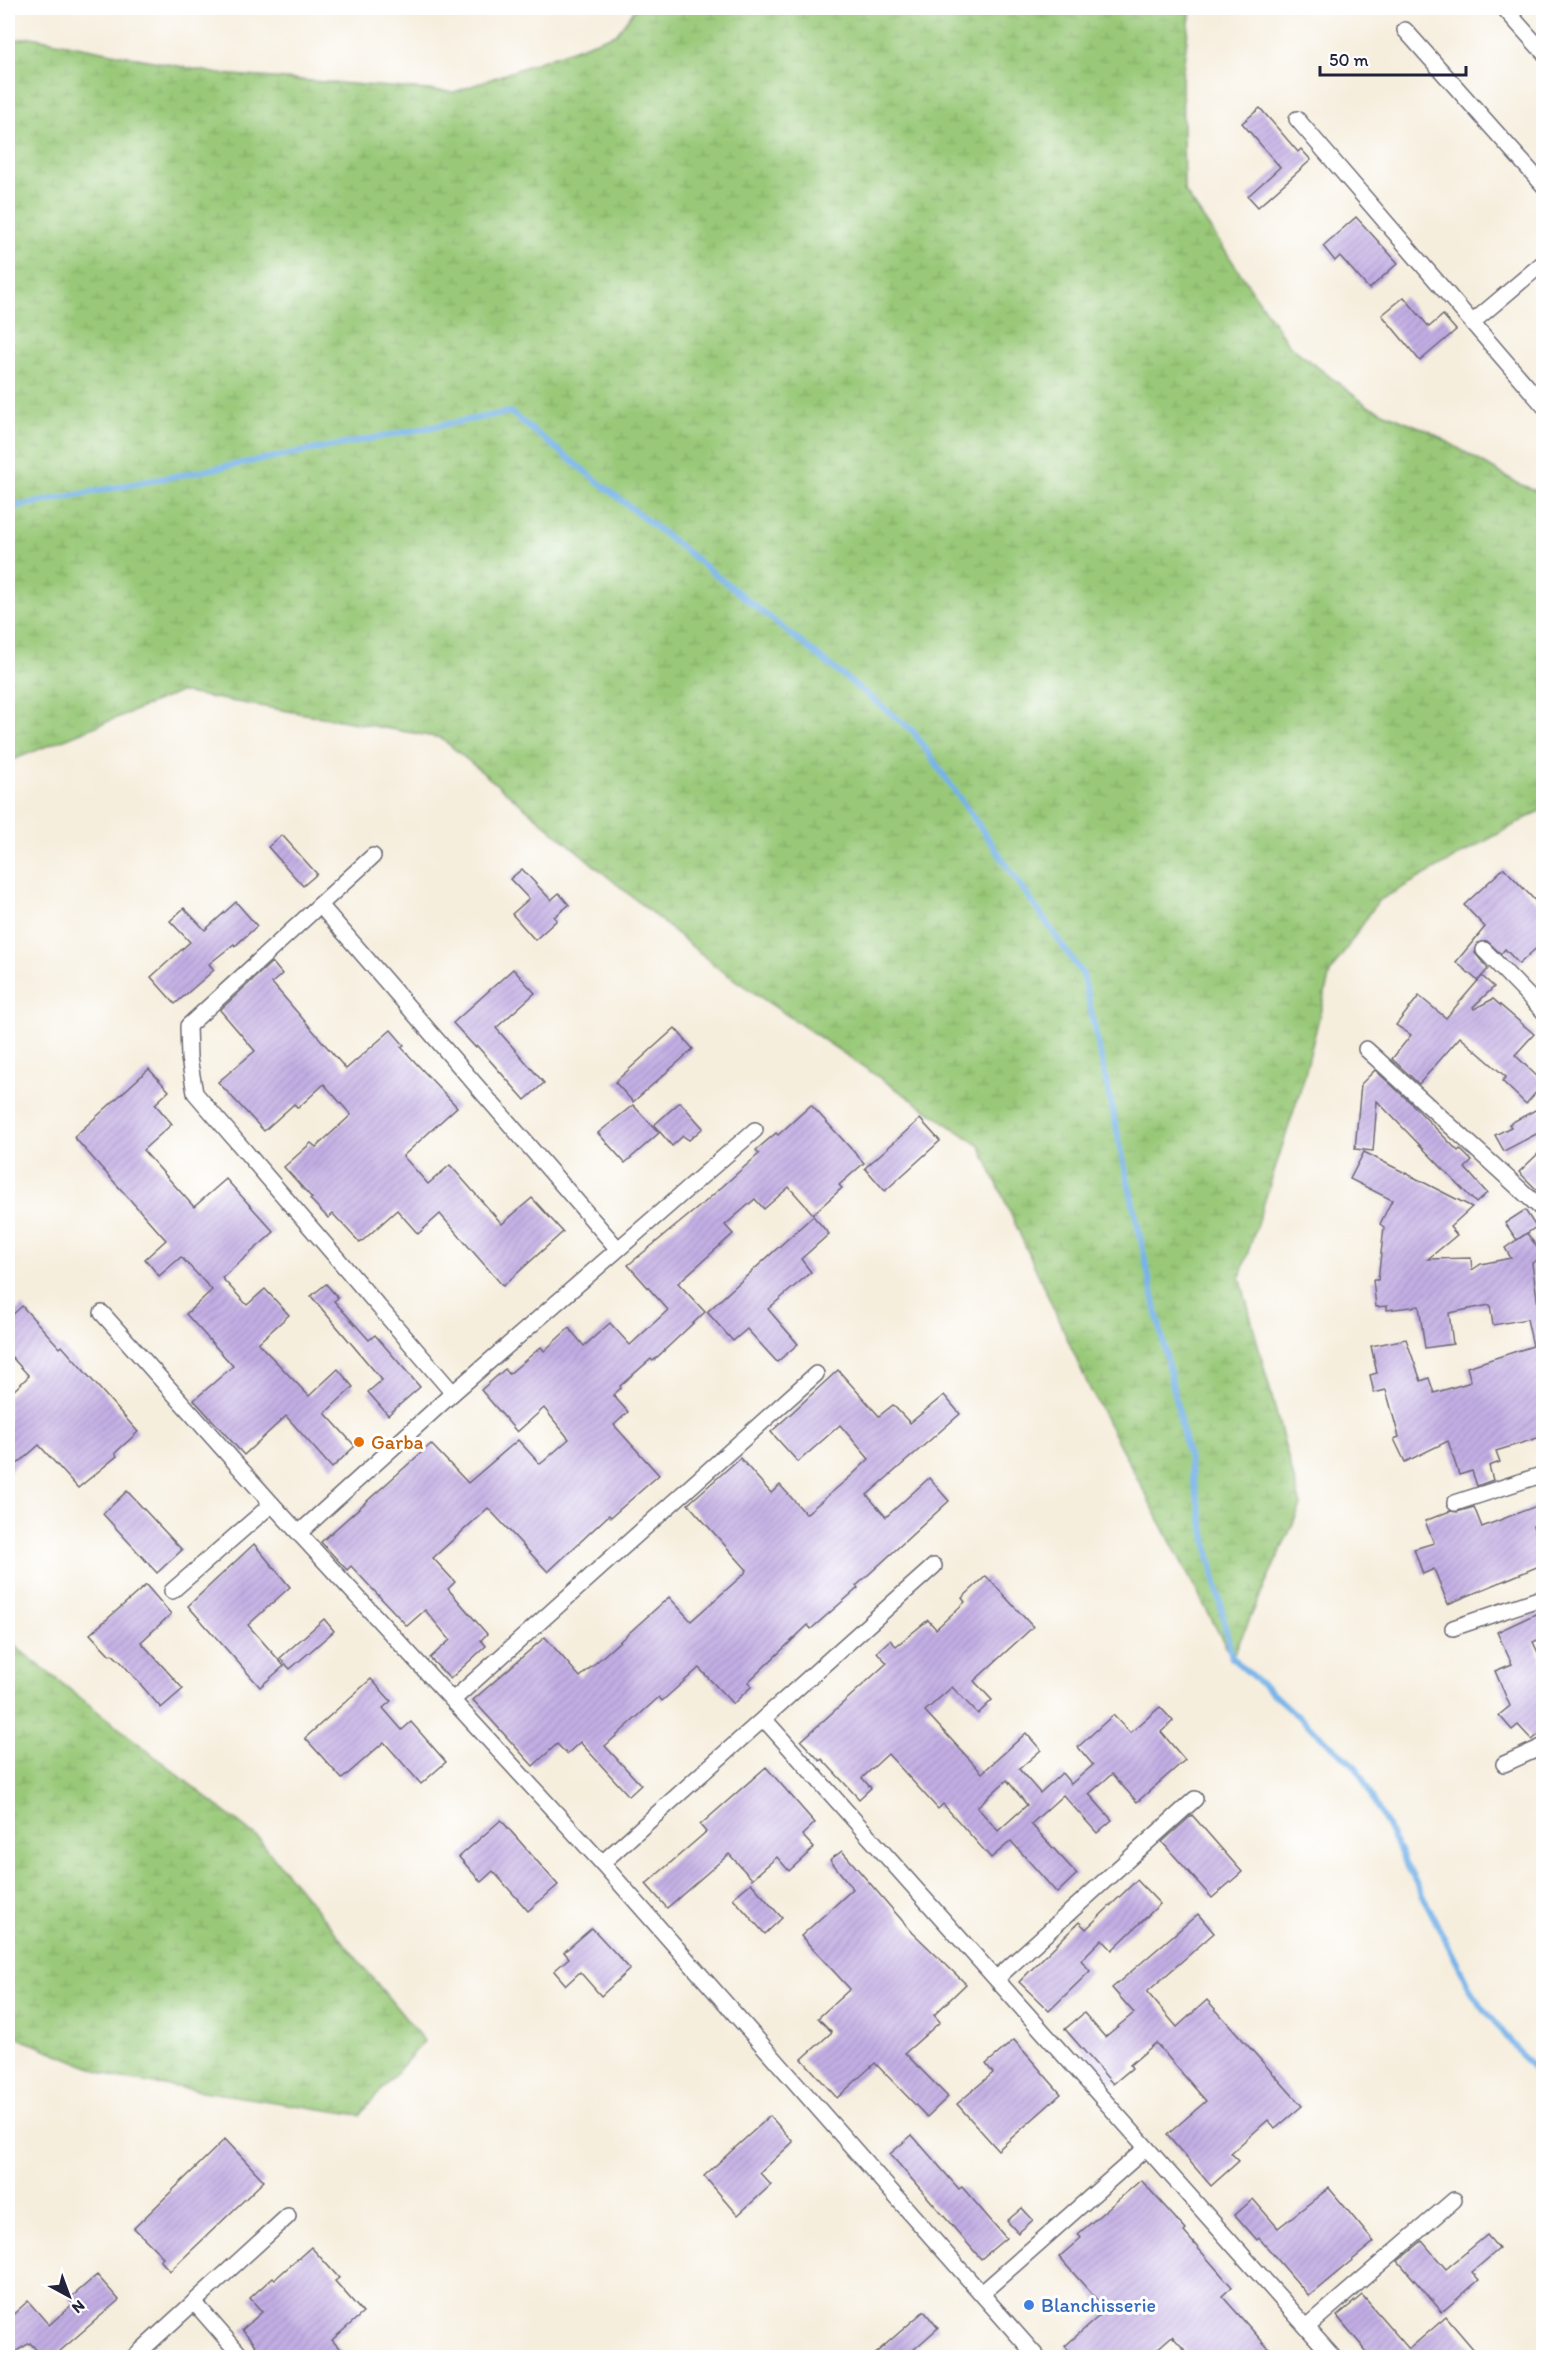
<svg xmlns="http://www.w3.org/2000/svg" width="1551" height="2365" viewBox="0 0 1551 2365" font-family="Itim,sans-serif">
<defs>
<pattern id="wetland-marsh" width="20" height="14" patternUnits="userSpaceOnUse" patternTransform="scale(1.5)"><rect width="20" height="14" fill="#99c978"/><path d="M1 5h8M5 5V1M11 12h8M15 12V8" fill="none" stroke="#84ac69"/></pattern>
<pattern id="building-hatch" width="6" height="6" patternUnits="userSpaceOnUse" patternTransform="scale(1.5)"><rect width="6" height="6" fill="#c3aee4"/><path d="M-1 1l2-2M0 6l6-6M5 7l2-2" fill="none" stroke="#a795c4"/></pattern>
</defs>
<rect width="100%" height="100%" fill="#fff"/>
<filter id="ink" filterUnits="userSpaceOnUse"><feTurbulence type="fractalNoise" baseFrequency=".0167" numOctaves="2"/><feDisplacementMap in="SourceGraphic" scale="12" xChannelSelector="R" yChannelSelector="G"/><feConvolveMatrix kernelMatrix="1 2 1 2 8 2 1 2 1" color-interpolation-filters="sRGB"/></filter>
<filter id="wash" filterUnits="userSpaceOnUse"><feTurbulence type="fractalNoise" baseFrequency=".008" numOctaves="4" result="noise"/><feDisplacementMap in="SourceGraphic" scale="24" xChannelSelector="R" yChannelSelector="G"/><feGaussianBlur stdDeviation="1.35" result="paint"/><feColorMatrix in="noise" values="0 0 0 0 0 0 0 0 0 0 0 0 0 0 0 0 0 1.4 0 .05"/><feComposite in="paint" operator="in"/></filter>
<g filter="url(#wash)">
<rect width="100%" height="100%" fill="#f6eedd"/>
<!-- wetland -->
<g fill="url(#wetland-marsh)" stroke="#5e765a" stroke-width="1.5">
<polygon points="636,8 1191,8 1182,77 1184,190 1289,345 1368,406 1429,431 1519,484 1543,493 1543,809 1378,901 1330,973 1303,1082 1240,1277 1301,1506 1232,1658 1090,1389 980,1146 719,969 441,738 180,692 8,762 8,42 31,37 219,74 455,92 616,34"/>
<polygon points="8,1638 21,1651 258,1838 424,2041 360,2115 117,2078 8,2034"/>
</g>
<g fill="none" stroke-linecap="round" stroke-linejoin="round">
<!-- stream -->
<polyline stroke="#77b3e9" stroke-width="6" points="8,508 510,412 913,731 1083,975 1232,1658 1357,1768 1474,1996 1544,2083"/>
</g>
<g id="blocks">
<!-- building -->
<g fill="url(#building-hatch)" fill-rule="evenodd">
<polygon points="1260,108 1298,152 1301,149 1311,160 1258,207 1248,196 1280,167 1242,123"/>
<polygon points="1356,217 1398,263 1369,289 1340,256 1335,261 1323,246"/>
<polygon points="1404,297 1429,327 1443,315 1456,330 1420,361 1382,315"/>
<polygon points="282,835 317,874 303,886 268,847"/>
<polygon points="1504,868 1544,910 1544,941 1519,964 1505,949 1501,954 1487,941 1478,943 1475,953 1488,969 1478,981 1456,962 1485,927 1464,905"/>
<polygon points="522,869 551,900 559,893 569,905 554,917 557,920 535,940 512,914 529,899 510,879"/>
<polygon points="236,902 257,926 235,946 234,944 209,964 214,970 175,1004 151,977 190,942 170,921 184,908 205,930"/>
<polygon points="272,962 282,974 272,983 346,1069 391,1030 404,1045 401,1047 457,1107 403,1156 428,1184 450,1165 502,1224 532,1198 563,1232 503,1286 440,1214 418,1234 397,1210 360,1243 333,1214 328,1218 310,1199 312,1198 284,1167 311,1143 316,1147 351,1115 324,1084 298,1108 294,1104 264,1131 218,1082 255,1051 220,1010"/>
<polygon points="513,969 535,993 496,1028 544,1083 525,1100 477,1046 475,1047 453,1023"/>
<polygon points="1482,976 1494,987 1473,1007 1474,1009 1493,999 1534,1034 1515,1055 1544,1083 1526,1104 1502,1081 1506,1077 1460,1037 1419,1084 1392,1059 1411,1035 1396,1025 1419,996 1446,1018"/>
<polygon points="675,1028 693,1049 633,1102 615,1082"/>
<polygon points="149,1069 169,1091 155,1104 172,1124 143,1150 194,1207 226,1179 274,1232 222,1278 247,1305 265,1289 289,1315 258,1343 309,1396 338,1369 353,1387 325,1413 355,1446 332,1468 286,1416 244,1455 194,1400 233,1366 186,1314 212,1290 181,1257 159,1276 145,1259 166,1240 74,1137"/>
<polygon points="1375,1070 1411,1103 1458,1151 1460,1149 1472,1161 1465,1168 1487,1193 1476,1203 1377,1101 1373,1151 1355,1149 1361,1084"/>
<polygon points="680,1102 703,1128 689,1140 683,1136 672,1146 654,1125"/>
<polygon points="633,1105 659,1133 625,1163 598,1133"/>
<polygon points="811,1105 864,1163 839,1185 842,1188 813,1214 789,1187 764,1209 755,1199 725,1225 733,1234 678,1283 705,1312 653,1361 651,1359 620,1386 621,1388 613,1395 628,1412 614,1425 659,1475 611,1517 609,1515 548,1572 488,1508 433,1558 455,1582 448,1589 487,1634 481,1640 486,1646 450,1679 430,1658 450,1640 425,1610 407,1626 351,1566 347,1570 321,1542 431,1444 468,1483 518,1440 540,1464 544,1461 569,1439 544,1408 517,1432 481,1390 505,1369 509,1374 541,1347 544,1351 569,1328 584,1346 610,1323 630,1345 668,1310 628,1265 705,1202 759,1154 756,1150 776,1133 778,1135"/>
<polygon points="1539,1108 1544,1116 1544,1130 1504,1151 1495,1135 1511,1127 1509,1124"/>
<polygon points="920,1119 940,1141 885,1191 865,1168"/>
<polygon points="1544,1148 1544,1197 1519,1172"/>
<polygon points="1364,1152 1472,1207 1450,1227 1457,1235 1428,1259 1471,1258 1472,1270 1481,1264 1511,1258 1505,1248 1527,1233 1543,1256 1532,1263 1538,1305 1544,1304 1544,1362 1540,1362 1544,1375 1544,1436 1496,1451 1500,1462 1489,1466 1493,1480 1477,1486 1472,1471 1459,1475 1448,1441 1405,1462 1394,1439 1399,1437 1386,1390 1374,1393 1370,1375 1377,1373 1371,1346 1406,1339 1421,1381 1429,1378 1434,1393 1471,1382 1467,1367 1533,1346 1527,1319 1493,1325 1490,1305 1449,1313 1453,1344 1425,1348 1419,1306 1387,1310 1387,1306 1376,1307 1373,1280 1378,1280 1384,1227 1380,1224 1392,1200 1350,1179"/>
<polygon points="1525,1210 1536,1227 1517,1240 1505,1223"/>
<polygon points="813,1216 829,1234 801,1259 811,1272 768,1309 798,1344 777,1362 747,1329 733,1341 707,1312"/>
<polygon points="326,1284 338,1298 334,1301 369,1340 375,1335 420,1387 388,1415 368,1392 382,1380 311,1296"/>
<polygon points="22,1306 60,1348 62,1346 138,1432 115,1453 117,1456 78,1488 39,1445 8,1472 8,1396 29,1376 8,1353 8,1319"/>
<polygon points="838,1370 879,1416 893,1405 910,1423 944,1395 960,1414 867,1495 886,1517 929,1478 949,1501 856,1586 858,1588 811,1629 808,1625 748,1682 752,1686 733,1704 699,1668 662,1701 659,1697 605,1746 641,1785 629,1796 580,1742 567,1754 557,1744 533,1766 473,1700 545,1637 580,1677 669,1597 691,1621 744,1574 747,1570 688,1504 740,1458 771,1493 780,1485 806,1514 851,1476 869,1459 840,1425 798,1462 771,1432"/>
<polygon points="127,1491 182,1550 157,1573 103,1514"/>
<polygon points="1544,1503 1544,1524 1533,1526 1544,1552 1544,1564 1448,1604 1434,1569 1423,1574 1414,1549 1434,1543 1425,1521 1450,1511 1457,1512 1474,1507 1482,1527"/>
<polygon points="254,1544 290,1587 248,1625 284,1666 260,1687 188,1606"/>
<path d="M986 1576 1033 1627 974 1681 992 1700 978 1714 952 1687 925 1711 982 1773 1026 1733 1041 1750 1019 1769 1040 1793 1062 1773 1071 1784 1093 1765 1078 1747 1113 1715 1130 1733 1160 1707 1173 1721 1161 1732 1185 1760 1137 1802 1112 1774 1089 1794 1112 1820 1097 1833 1063 1795 1031 1824 1077 1874 1057 1893 1011 1841 991 1858 943 1804 938 1809 888 1754 862 1778 871 1788 859 1799 822 1759 820 1761 801 1741 887 1663 877 1652 890 1640 896 1646 928 1620 936 1629 965 1602 962 1598ZM1007 1780 1027 1805 998 1831 977 1807Z"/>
<polygon points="146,1585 171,1614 141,1642 183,1689 161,1708 121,1662 112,1654 110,1655 90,1634"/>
<polygon points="1544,1610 1544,1637 1533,1642 1544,1665 1544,1730 1532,1740 1518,1725 1512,1730 1499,1715 1510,1706 1495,1671 1512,1664 1497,1632"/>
<polygon points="324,1619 334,1631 290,1669 280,1658"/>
<polygon points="371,1679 391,1701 383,1708 402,1730 411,1722 446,1762 421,1784 384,1742 342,1779 305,1738"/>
<polygon points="766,1767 815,1823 802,1835 814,1848 789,1871 777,1857 752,1879 729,1854 667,1908 646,1884 706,1832 700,1825"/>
<polygon points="1192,1815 1242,1872 1212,1898 1162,1842"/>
<polygon points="501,1820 558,1885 528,1911 493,1871 481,1882 459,1857"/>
<polygon points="842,1851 913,1933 966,1984 934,2015 940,2022 905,2053 948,2097 927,2117 875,2063 837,2098 802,2059 832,2032 818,2018 850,1989 801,1936 853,1889 830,1860"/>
<polygon points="1137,1880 1160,1904 1112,1950 1102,1939 1081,1960 1090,1971 1049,2011 1019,1982 1079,1922 1086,1929"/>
<polygon points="751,1883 782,1918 765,1934 733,1898"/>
<polygon points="1198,1914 1214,1933 1147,1992 1177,2027 1207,2000 1302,2106 1275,2129 1268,2120 1231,2153 1239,2161 1211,2186 1167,2135 1206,2101 1156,2043 1130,2065 1132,2068 1113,2084 1065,2029 1084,2013 1105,2037 1134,2013 1112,1988"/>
<polygon points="592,1928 630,1969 601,1996 580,1972 566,1985 554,1971 569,1958 564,1952"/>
<polygon points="1014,2040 1061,2094 998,2150 957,2104 993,2073 986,2064"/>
<polygon points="770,2116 793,2142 760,2173 771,2185 738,2215 704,2176"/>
<polygon points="912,2135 959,2189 962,2187 1006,2238 981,2259 890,2154"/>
<polygon points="225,2139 264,2181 170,2271 160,2260 163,2257 134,2228"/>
<polygon points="1141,2180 1186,2230 1184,2232 1232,2287 1222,2296 1277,2358 1191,2357 1172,2336 1147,2358 1075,2358 1065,2346 1106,2310 1059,2257 1081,2238 1078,2234"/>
<polygon points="1329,2188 1374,2242 1309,2296 1259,2238 1257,2240 1235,2215 1253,2199 1278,2228"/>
<polygon points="1022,2208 1033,2220 1018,2233 1007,2221"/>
<polygon points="1487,2235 1499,2249 1472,2272 1479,2280 1442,2312 1398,2261 1422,2241 1446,2269"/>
<polygon points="311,2247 339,2278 335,2281 363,2313 332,2340 348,2358 266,2358 242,2330 262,2312 250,2298 273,2277 275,2279"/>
<polygon points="97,2275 119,2300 52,2358 44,2358 30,2343 8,2356 8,2319 28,2301 49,2325 73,2304 69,2299"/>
<polygon points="1362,2295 1409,2349 1446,2317 1481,2358 1372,2358 1337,2316"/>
<polygon points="924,2311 938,2328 904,2358 870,2358"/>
</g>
</g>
</g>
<g filter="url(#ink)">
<use href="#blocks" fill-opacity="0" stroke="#6c6974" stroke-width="1.5"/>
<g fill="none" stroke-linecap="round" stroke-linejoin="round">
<!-- street casing -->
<g stroke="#6c6974" stroke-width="18">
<g id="street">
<polyline points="1504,8 1544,53"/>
<polyline points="1405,30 1544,186"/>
<polyline points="1297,119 1544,406"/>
<polyline points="1473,322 1544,262"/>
<polyline points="373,856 188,1026 189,1058 195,1093 453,1393"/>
<polyline points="320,905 617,1248"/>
<polyline points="1484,950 1544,1012"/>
<polyline points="1366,1049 1544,1211"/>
<polyline points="102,1313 272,1504 602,1863 1038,2358"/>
<polyline points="1455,1503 1544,1474"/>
<polyline points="299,1533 453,1393 755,1130"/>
<polyline points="172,1591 272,1504"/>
<polyline points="1453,1628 1544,1597"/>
<polyline points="454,1699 816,1374"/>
<polyline points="764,1719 1334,2358"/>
<polyline points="1504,1764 1544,1746"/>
<polyline points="602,1863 934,1566"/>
<polyline points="997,1978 1195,1799"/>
<polyline points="982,2293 1146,2148"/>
<polyline points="194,2302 243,2358"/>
<polyline points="1307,2327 1454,2200"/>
<polyline points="133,2358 288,2216"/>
</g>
</g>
<!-- street -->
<use href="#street" stroke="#fff" stroke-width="15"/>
</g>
</g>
<!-- markers -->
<circle fill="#e8710a" stroke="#fff" stroke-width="2" cx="359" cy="1442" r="6"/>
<circle fill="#3f7fe0" stroke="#fff" stroke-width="2" cx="1029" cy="2305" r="6"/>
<g text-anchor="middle" stroke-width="6" stroke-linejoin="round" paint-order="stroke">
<!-- food labels -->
<g font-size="20" fill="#c56008" stroke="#fff" text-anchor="start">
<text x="371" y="1449">Garba</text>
</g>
<!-- shop labels -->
<g font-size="20" fill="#366cbe" stroke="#fff" text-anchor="start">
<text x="1041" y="2312">Blanchisserie</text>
</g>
</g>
<!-- margin -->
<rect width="1551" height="2365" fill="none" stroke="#fff" stroke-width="30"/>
<!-- north arrow -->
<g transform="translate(69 2296) rotate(139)" stroke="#ffffff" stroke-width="4.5" paint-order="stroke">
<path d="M0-4.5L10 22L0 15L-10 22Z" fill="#22223b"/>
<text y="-9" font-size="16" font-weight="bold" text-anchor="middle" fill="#22223b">N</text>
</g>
<!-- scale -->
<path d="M1320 66v9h146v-9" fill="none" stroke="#22223b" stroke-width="3"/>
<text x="1329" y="66" font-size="18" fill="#22223b" stroke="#ffffff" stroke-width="4.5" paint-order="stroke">50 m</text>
</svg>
